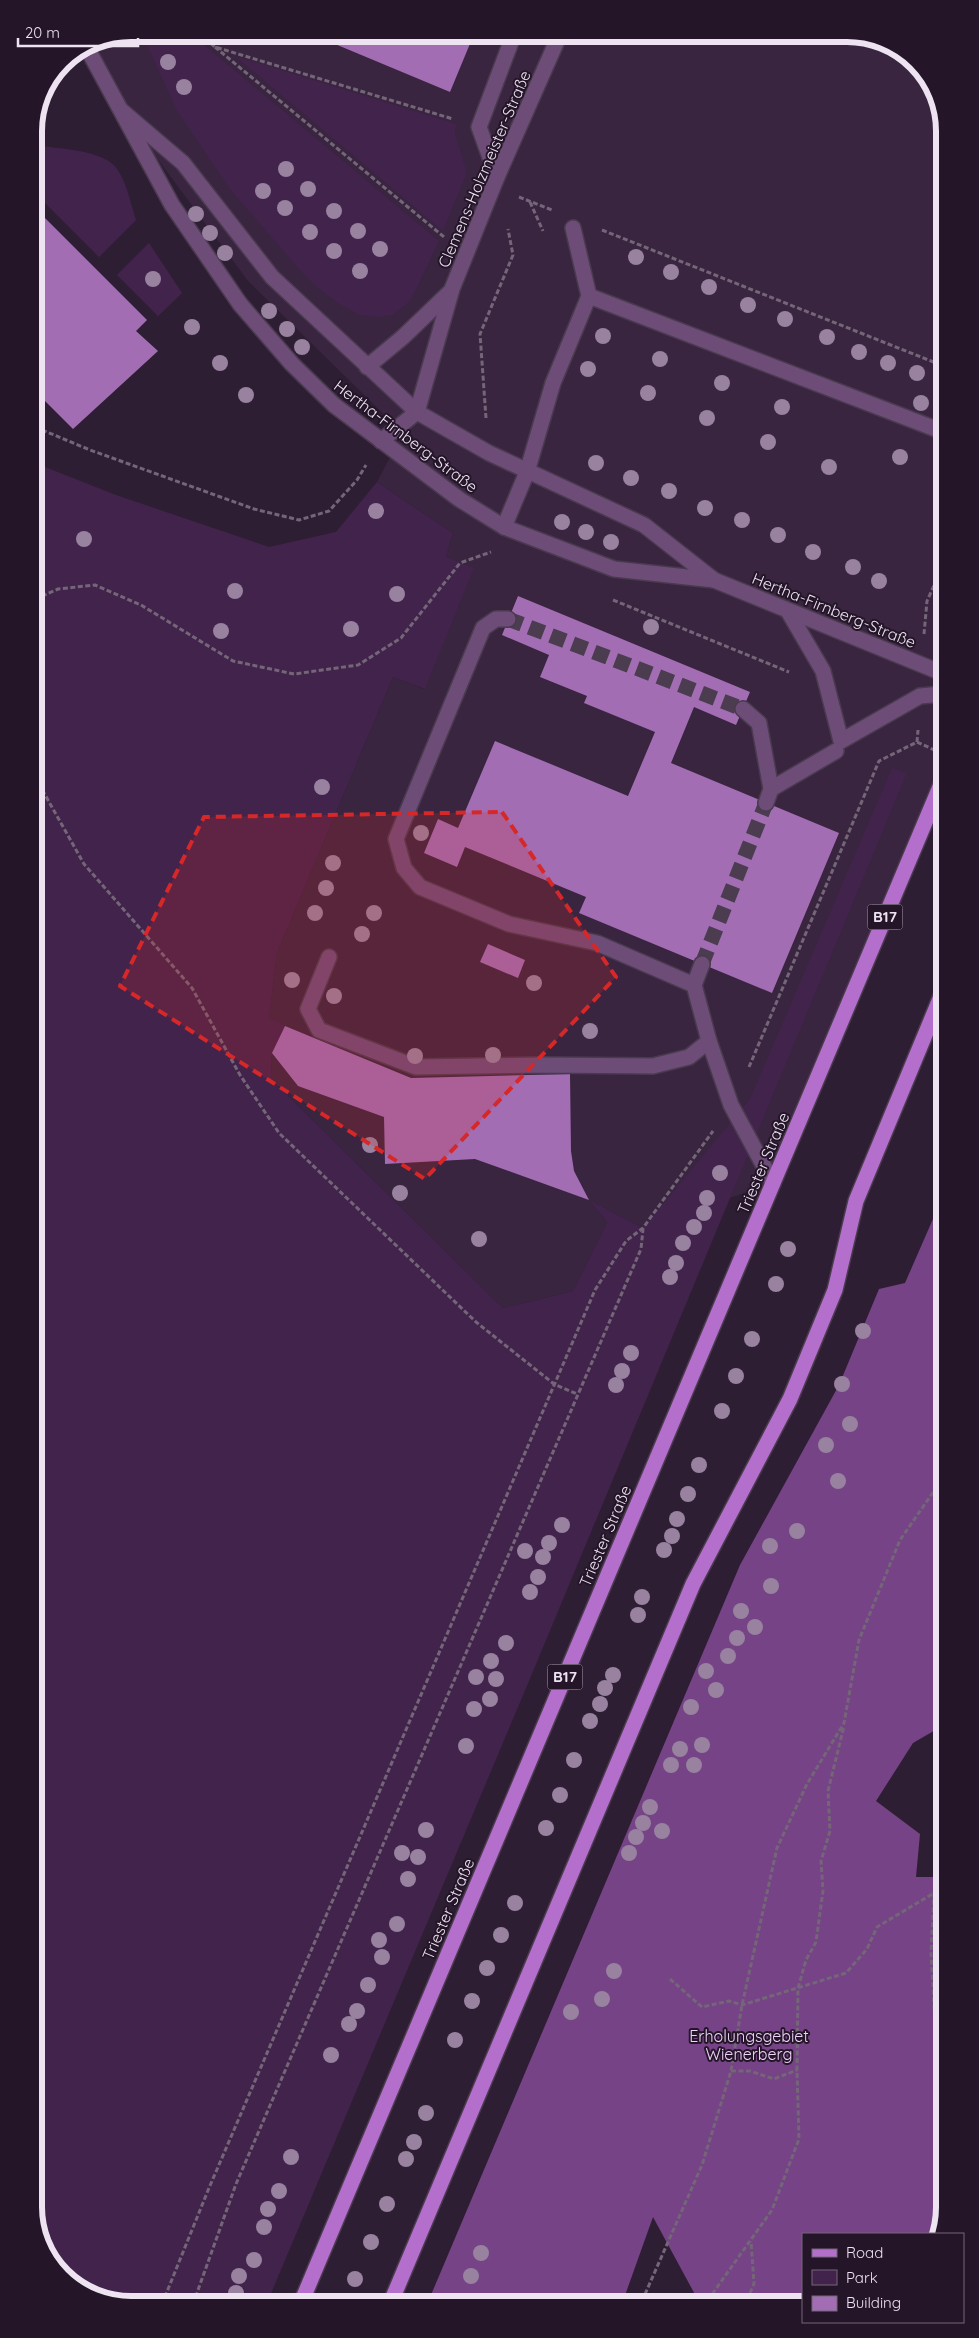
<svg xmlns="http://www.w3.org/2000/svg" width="979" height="2338" viewBox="0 0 979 2338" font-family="Quicksand,sans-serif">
<rect width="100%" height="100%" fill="#2e1e33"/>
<!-- built -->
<polygon fill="#39253f" points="132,34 854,34 907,54 940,101 942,782 773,1183 643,1228 590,1201 607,1222 573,1291 503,1308 271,1079 272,1053 269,1018 277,953 393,677 424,689 446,557 453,533 377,482 403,433 248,281 122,111 87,47 95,41"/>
<!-- green -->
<g fill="#42234c">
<polygon points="142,34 191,34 439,241 411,300 393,315 378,317 359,315 338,303 319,289 298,268 230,189 177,111"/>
<polygon points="235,56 456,124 455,133 467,173 443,231"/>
<path d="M34 145C57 149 104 149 117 169 127 183 131 205 136 220L99 257 34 192Z"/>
<polygon points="149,243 182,293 158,316 117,275"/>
<polygon points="35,463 116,495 269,547 336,532 377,482 453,533 446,557 474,568 425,689 393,677 277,953 269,1018 285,1026 272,1053 271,1079 503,1308 573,1291 607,1222 589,1200 643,1228 750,1099 892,768 907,773 529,1681 267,2303 125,2304 72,2284 39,2237"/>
</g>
<!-- forest -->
<polygon fill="#754386" points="943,1196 944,1725 913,1743 876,1801 920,1834 916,1877 944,1877 945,2206 936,2234 803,2234 803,2300 698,2300 653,2217 623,2301 428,2302 740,1565 839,1385 879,1289 905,1283"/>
<!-- building -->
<g fill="#a26db3">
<polygon points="311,34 474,34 450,92"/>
<polygon points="34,207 147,320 136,331 158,351 73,429 35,391"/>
<polygon points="518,596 750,692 736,725 694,707 671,763 839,833 772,993 579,913 586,897 465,847 457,867 424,853 438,819 458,828 495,741 628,796 655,732 584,703 587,696 540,677 549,655 502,635"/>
<polygon points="488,944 525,960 518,978 480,962"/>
<polygon points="285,1026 411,1078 570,1074 571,1151 574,1171 589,1200 475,1159 385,1164 384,1117 298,1086 272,1053"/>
</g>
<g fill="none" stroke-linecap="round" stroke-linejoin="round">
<!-- minor-tunnel -->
<g stroke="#4b3c50" stroke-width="15" stroke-dasharray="15 8" stroke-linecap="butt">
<polyline points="508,619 743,709"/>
<polyline points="702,964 766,803"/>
</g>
<!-- minor casing -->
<g stroke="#493a4e" stroke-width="18">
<g id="minor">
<polyline points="86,46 172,205 240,304 292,364 334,405 459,499 504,527 614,569 714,580"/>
<polyline points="122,111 183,163 272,277 417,412 489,453 644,525 714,580 942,673"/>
<polyline points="497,177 479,127 514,34"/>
<polyline points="573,228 589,296"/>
<polyline points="367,367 403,337 451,291"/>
<polyline points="381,441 417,412 452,289 497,177 560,34"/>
<polyline points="504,527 527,472 553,383 589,296 941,431"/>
<polyline points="788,611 823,671 841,741 920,696 942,694"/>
<polyline points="508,619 496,619 483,628 396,839 404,868 420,887 509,924 597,943 694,985"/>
<polyline points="743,709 759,723 771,789 766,803"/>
<polyline points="771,789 836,751"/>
<polyline points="329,957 308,1009 319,1030 416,1067 544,1065 653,1066 689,1057 709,1041"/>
<polyline points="702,964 694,985 709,1041 731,1105 773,1183"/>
</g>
</g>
<!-- major casing -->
<g stroke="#493a4e" stroke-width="18">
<g id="major">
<polyline points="391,2302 693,1584 790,1399 835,1290 856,1201 942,994"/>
<polyline points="301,2303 942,782"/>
</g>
</g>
<!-- path -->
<g stroke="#746678" stroke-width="3" stroke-dasharray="5 2.5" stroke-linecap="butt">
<polyline points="199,34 215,47 453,119"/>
<polyline points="215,47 444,237"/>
<polyline points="519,197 552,210"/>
<polyline points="530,202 543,231"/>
<polyline points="602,230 941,365"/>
<polyline points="486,418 480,334 513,255 508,229"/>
<polyline points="35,427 90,450 254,509 299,520 329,511 357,480 366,465"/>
<polyline points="935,584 941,587"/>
<polyline points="35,599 58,589 95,585 141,605 233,661 294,674 358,665 401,638 460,563 491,552"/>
<polyline points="613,600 789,672"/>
<polyline points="924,634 927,601 941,570"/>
<polyline points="917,742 918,730"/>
<polyline points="35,777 84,864 192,988 240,1075 279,1133 476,1322 554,1384 577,1394"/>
<polyline points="749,1067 879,761 917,742 941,753"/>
<polyline points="944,1864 934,1893 931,1953 935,2025 945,2098"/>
<polyline points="670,1979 702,2007 729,2001 742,2005 846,1973 867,1949 877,1927 934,1893"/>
<polyline points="731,2071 750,2071 774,2079 797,2070"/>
<polyline points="708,2300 772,2210 799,2139 797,2070 798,1988 806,1960 816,1942 823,1891 821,1861 830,1831 828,1791 844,1726"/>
<polyline points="747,2300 754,2284 751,2241"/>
<polyline points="642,2301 702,2165 731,2071 742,2005 777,1848 807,1784 844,1723 859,1640 900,1540 943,1478"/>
<polyline points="162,2304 209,2188 595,1290 626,1241 643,1228 713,1131"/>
<polyline points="193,2304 236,2184 641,1249 643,1229"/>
</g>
<!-- minor -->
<use href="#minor" stroke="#6d4c78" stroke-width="15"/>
<!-- major -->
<use href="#major" stroke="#b46ecb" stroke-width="15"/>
</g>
<!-- trees -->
<g fill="#9882a0">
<circle cx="168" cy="62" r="8"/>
<circle cx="184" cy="87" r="8"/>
<circle cx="286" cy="169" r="8"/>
<circle cx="308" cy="189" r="8"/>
<circle cx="263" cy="191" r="8"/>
<circle cx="285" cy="208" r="8"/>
<circle cx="334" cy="211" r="8"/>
<circle cx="196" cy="214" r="8"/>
<circle cx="358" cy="231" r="8"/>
<circle cx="310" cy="232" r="8"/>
<circle cx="210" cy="233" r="8"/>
<circle cx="380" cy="249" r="8"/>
<circle cx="334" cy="251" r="8"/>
<circle cx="225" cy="253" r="8"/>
<circle cx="636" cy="257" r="8"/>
<circle cx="360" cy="271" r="8"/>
<circle cx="671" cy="272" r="8"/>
<circle cx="153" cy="279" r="8"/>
<circle cx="709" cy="287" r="8"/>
<circle cx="748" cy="305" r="8"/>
<circle cx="269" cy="311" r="8"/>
<circle cx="785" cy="319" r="8"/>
<circle cx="192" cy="327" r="8"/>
<circle cx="287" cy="329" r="8"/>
<circle cx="603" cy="336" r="8"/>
<circle cx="827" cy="337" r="8"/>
<circle cx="302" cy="347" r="8"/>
<circle cx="859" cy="352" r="8"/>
<circle cx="660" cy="359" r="8"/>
<circle cx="220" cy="363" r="8"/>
<circle cx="888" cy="363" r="8"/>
<circle cx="588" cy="369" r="8"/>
<circle cx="917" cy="373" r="8"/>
<circle cx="722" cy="383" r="8"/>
<circle cx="648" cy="393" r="8"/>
<circle cx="246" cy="395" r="8"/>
<circle cx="921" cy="403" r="8"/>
<circle cx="782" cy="407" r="8"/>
<circle cx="707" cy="418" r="8"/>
<circle cx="768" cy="442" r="8"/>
<circle cx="900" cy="457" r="8"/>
<circle cx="596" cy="463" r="8"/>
<circle cx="829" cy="467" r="8"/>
<circle cx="631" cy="478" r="8"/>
<circle cx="669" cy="491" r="8"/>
<circle cx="705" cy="508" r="8"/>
<circle cx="376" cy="511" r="8"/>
<circle cx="742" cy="520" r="8"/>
<circle cx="562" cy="522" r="8"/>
<circle cx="586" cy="532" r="8"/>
<circle cx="778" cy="535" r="8"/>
<circle cx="84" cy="539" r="8"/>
<circle cx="611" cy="542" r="8"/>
<circle cx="813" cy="552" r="8"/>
<circle cx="853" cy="567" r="8"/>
<circle cx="879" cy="581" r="8"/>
<circle cx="235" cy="591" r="8"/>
<circle cx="397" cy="594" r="8"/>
<circle cx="651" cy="627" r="8"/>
<circle cx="351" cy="629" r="8"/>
<circle cx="221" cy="631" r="8"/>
<circle cx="322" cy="787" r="8"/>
<circle cx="421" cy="833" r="8"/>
<circle cx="333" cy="863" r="8"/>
<circle cx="326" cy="888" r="8"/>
<circle cx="315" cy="913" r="8"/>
<circle cx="374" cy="913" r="8"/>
<circle cx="362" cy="934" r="8"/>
<circle cx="292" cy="980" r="8"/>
<circle cx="534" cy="983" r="8"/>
<circle cx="334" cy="996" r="8"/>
<circle cx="590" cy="1031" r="8"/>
<circle cx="493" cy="1055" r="8"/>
<circle cx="415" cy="1056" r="8"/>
<circle cx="370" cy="1145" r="8"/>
<circle cx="720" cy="1173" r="8"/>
<circle cx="400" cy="1193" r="8"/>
<circle cx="707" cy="1198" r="8"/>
<circle cx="704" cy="1213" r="8"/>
<circle cx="694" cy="1227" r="8"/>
<circle cx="479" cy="1239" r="8"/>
<circle cx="683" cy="1243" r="8"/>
<circle cx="788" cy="1249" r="8"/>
<circle cx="676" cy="1263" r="8"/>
<circle cx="670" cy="1277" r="8"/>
<circle cx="776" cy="1284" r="8"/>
<circle cx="863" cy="1331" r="8"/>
<circle cx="752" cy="1339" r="8"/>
<circle cx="631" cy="1353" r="8"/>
<circle cx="622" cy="1371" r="8"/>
<circle cx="736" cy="1376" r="8"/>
<circle cx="842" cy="1384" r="8"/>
<circle cx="616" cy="1385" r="8"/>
<circle cx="722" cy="1411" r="8"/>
<circle cx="850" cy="1424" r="8"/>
<circle cx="826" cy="1445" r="8"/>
<circle cx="699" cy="1465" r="8"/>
<circle cx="838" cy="1481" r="8"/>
<circle cx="688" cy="1494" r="8"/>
<circle cx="677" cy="1519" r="8"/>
<circle cx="562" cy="1525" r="8"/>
<circle cx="797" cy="1531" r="8"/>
<circle cx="672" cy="1536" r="8"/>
<circle cx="549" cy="1543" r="8"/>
<circle cx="770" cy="1546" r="8"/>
<circle cx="664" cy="1550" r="8"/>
<circle cx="525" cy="1551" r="8"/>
<circle cx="543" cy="1557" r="8"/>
<circle cx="538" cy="1577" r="8"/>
<circle cx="771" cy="1586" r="8"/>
<circle cx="530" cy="1592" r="8"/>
<circle cx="642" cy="1597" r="8"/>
<circle cx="741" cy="1611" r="8"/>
<circle cx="638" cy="1615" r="8"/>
<circle cx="755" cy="1627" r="8"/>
<circle cx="737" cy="1638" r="8"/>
<circle cx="506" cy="1643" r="8"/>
<circle cx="728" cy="1656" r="8"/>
<circle cx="491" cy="1661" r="8"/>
<circle cx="706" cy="1671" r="8"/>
<circle cx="613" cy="1675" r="8"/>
<circle cx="476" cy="1677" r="8"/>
<circle cx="496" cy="1679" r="8"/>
<circle cx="605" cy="1688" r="8"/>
<circle cx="716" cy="1690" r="8"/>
<circle cx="490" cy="1699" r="8"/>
<circle cx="600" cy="1704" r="8"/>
<circle cx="691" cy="1707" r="8"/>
<circle cx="474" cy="1709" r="8"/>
<circle cx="590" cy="1721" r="8"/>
<circle cx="702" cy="1745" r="8"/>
<circle cx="466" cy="1746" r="8"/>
<circle cx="680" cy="1749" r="8"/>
<circle cx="574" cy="1760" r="8"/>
<circle cx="671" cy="1765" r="8"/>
<circle cx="694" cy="1765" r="8"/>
<circle cx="560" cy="1795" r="8"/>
<circle cx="650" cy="1807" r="8"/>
<circle cx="643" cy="1823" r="8"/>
<circle cx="546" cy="1828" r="8"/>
<circle cx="426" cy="1830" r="8"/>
<circle cx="662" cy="1831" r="8"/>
<circle cx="636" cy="1837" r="8"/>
<circle cx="402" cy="1853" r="8"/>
<circle cx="629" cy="1853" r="8"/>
<circle cx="418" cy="1857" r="8"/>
<circle cx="408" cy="1879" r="8"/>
<circle cx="515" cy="1903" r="8"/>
<circle cx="397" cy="1924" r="8"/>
<circle cx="501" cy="1935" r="8"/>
<circle cx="379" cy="1940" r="8"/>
<circle cx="382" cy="1957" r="8"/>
<circle cx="487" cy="1968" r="8"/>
<circle cx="614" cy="1971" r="8"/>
<circle cx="368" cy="1985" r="8"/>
<circle cx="602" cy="1999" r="8"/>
<circle cx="472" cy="2001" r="8"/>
<circle cx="357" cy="2011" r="8"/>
<circle cx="571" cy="2012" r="8"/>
<circle cx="349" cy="2024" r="8"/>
<circle cx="455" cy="2040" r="8"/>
<circle cx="331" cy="2055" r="8"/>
<circle cx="426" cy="2113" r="8"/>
<circle cx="414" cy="2142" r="8"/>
<circle cx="291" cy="2157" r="8"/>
<circle cx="406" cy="2159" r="8"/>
<circle cx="279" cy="2191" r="8"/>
<circle cx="387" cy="2204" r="8"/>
<circle cx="268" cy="2209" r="8"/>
<circle cx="264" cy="2227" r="8"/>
<circle cx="371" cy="2242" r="8"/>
<circle cx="481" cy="2253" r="8"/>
<circle cx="254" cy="2260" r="8"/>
<circle cx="239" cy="2276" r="8"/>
<circle cx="471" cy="2276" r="8"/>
<circle cx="355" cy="2279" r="8"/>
<circle cx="236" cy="2293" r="8"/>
</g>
<!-- marked area -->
<path fill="#d62828" fill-opacity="0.2" stroke="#d62828" stroke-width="4" stroke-dasharray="10 6" stroke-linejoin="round" d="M502 812 616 977 425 1179 120 986 204 817Z"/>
<g text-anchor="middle" stroke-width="4" stroke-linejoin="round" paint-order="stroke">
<!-- shield labels -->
<g fill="#241529" stroke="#b1a5b5" stroke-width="1">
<rect x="867.5" y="904.5" width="35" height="25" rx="4"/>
<rect x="547.5" y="1664.5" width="35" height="25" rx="4"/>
</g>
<g font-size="15" font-weight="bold" fill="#ede3f1">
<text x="885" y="922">B17</text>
<text x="565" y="1682">B17</text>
</g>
<!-- street labels -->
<g font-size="16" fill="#ede3f1" stroke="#241529">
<text transform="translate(484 169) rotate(-67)" y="6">Clemens-Holzmeister-Straße</text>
<text transform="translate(406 436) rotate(37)" y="6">Hertha-Firnberg-Straße</text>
<text transform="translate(834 610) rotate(22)" y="6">Hertha-Firnberg-Straße</text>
<text transform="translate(763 1163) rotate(-67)" y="6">Triester Straße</text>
<text transform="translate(605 1536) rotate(-67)" y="6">Triester Straße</text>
<text transform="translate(448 1909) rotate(-67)" y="6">Triester Straße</text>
</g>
<!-- park labels -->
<g font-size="16" fill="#efd3f9" stroke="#241529">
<text x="749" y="2042">Erholungsgebiet<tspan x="749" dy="18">Wienerberg</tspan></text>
</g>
</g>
<!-- crop -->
<path d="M0 0H979V2338H0ZM131 42H847A89 89 0 0 1 936 131V2207A89 89 0 0 1 847 2296H131A89 89 0 0 1 42 2207V131A89 89 0 0 1 131 42Z" fill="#241529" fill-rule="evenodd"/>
<path fill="none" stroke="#ede3f1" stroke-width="6" d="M131 42H847A89 89 0 0 1 936 131V2207A89 89 0 0 1 847 2296H131A89 89 0 0 1 42 2207V131A89 89 0 0 1 131 42Z"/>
<!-- legend -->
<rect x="802" y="2233" width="162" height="90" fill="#241529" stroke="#746779"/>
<rect x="812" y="2249" width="25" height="8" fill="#b46ecb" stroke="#746779"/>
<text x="846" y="2258" font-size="15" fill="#ede3f1">Road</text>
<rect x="812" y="2270" width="25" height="15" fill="#42234c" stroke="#746779"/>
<text x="846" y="2283" font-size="15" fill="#ede3f1">Park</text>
<rect x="812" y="2296" width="25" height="15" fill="#a26db3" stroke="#746779"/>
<text x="846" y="2308" font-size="15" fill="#ede3f1">Building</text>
<!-- scale -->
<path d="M18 38v8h120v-8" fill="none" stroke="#ede3f1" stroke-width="2.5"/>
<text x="25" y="38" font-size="15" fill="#ede3f1" stroke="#241529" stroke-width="4" paint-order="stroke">20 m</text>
</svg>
